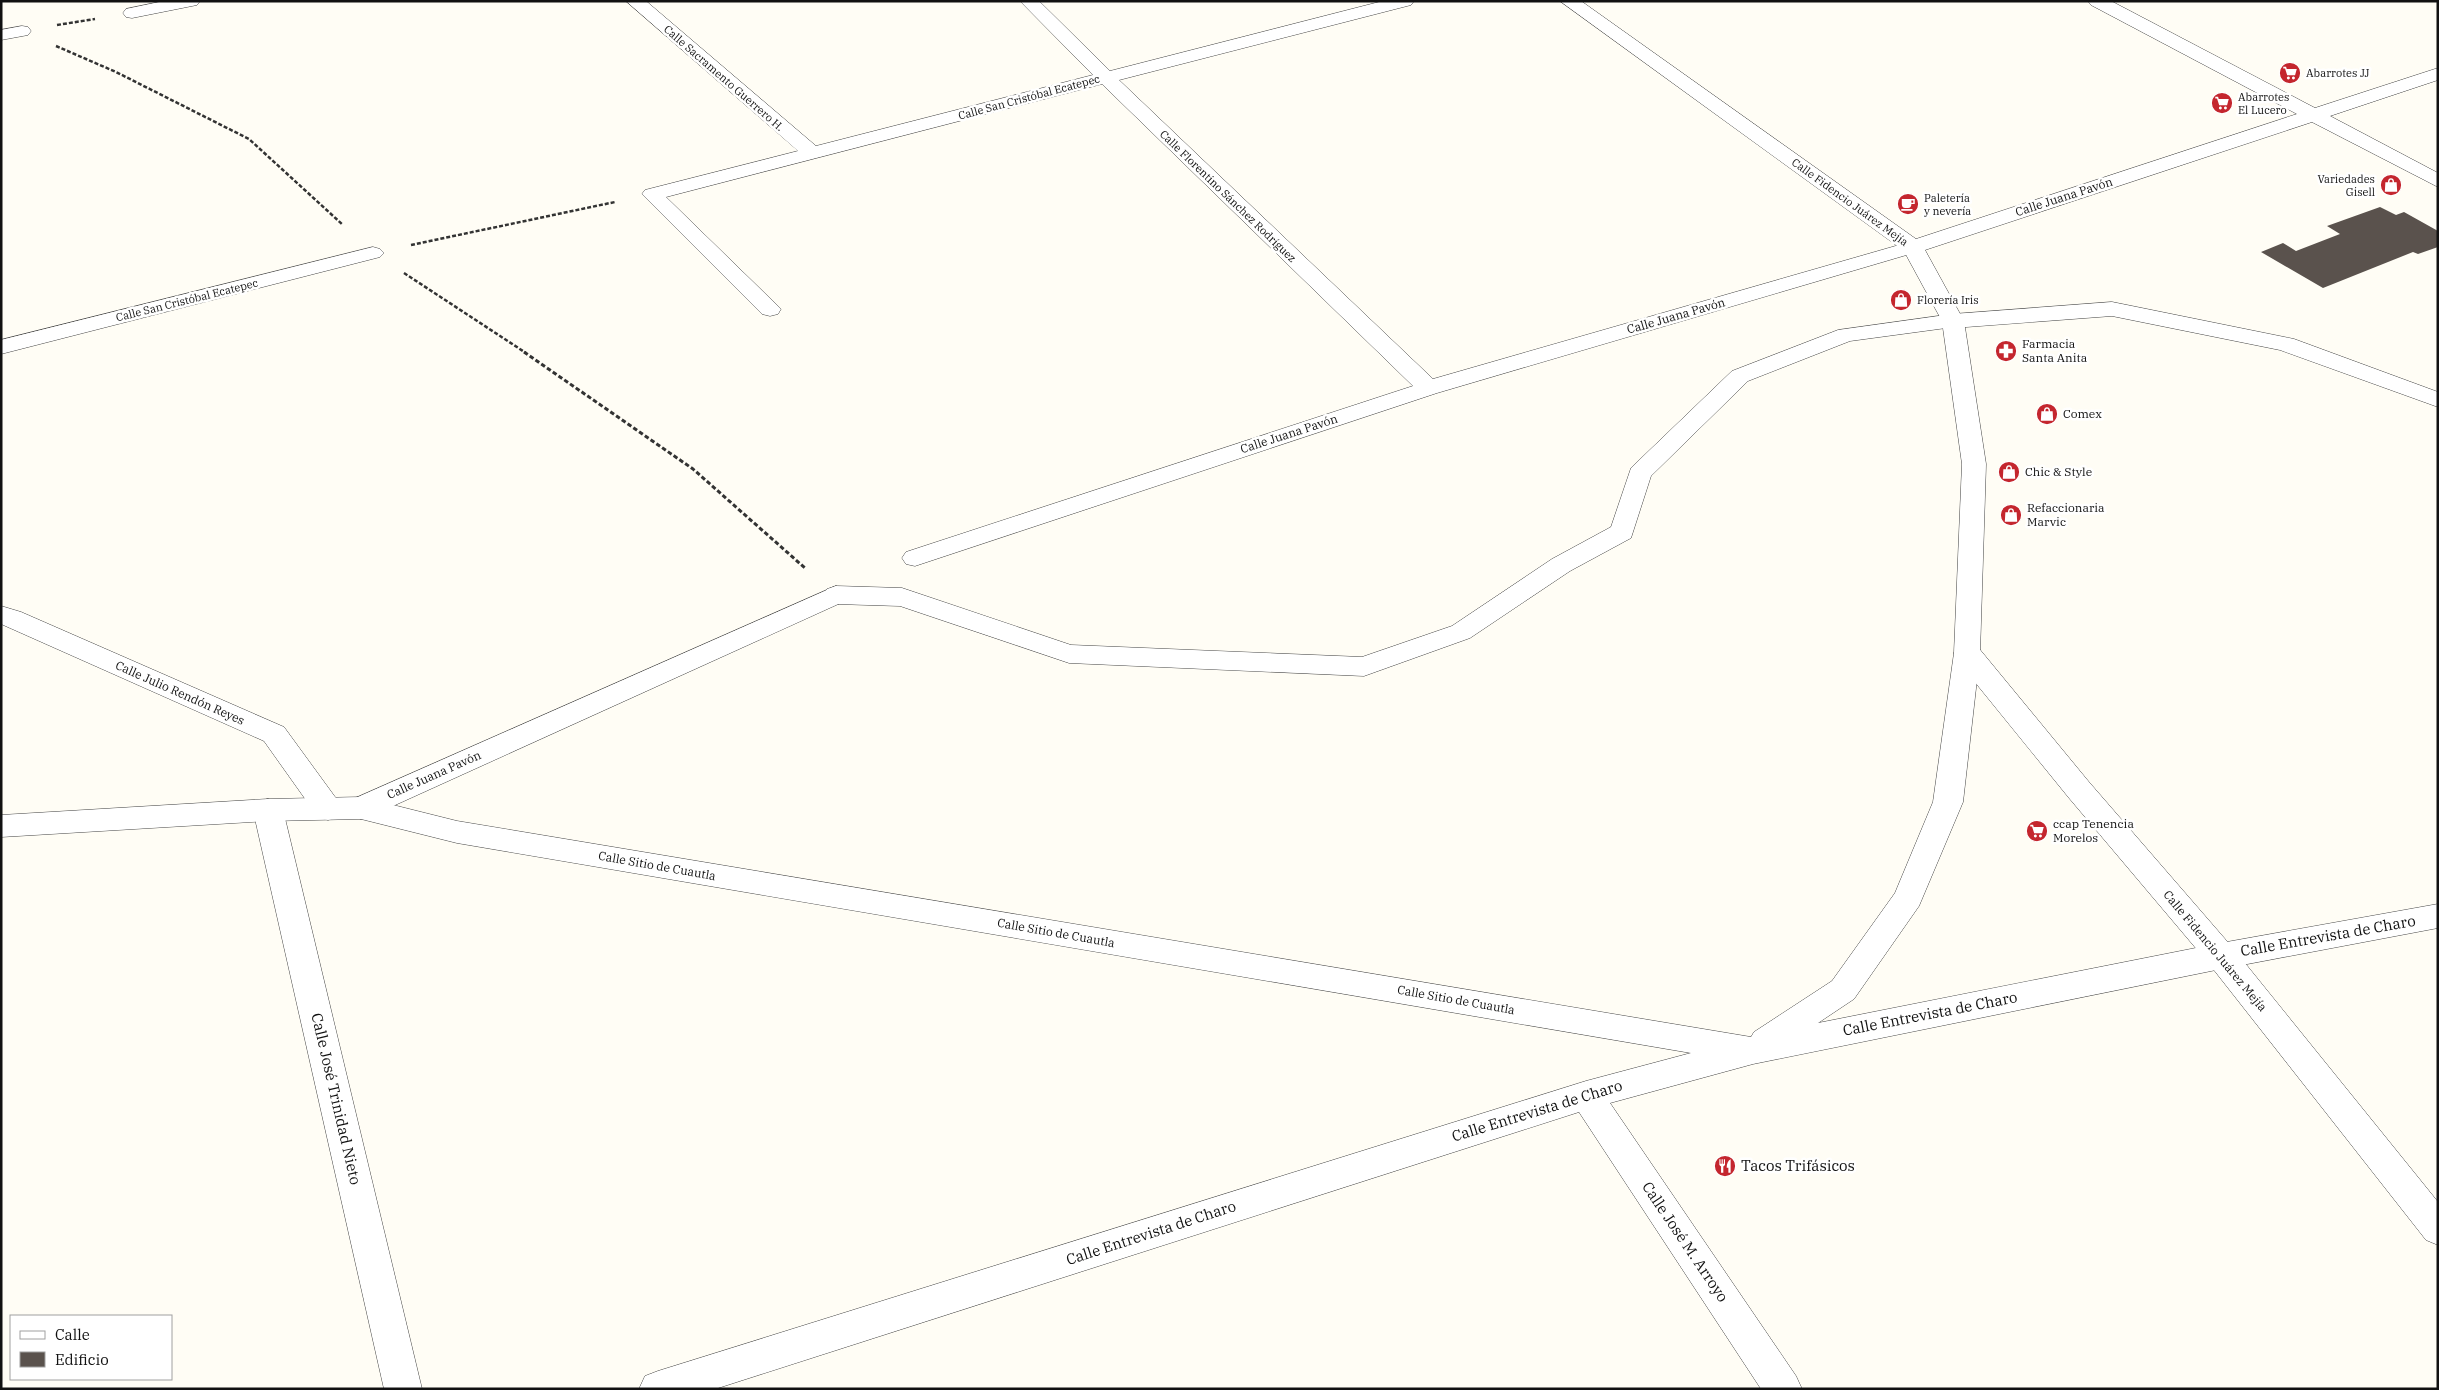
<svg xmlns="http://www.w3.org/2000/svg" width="2439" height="1390" viewBox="0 0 2439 1390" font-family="'IBM Plex Serif',serif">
<rect width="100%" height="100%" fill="#fffdf5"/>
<!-- building -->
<polygon fill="#5a524d" points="2380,207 2396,215 2404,212 2438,231 2438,247 2418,254 2413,252 2323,288 2261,252 2283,243 2296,251 2340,234 2327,226"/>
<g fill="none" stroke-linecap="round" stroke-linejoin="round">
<!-- pedestrian casing -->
<g stroke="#444" stroke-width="1">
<polygon id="pedestrian" points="1953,314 1961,316 1964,321 1961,326 1850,341 1748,381 1651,476 1631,538 1570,571 1470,638 1364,676 1069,663 900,606 836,604 827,601 823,595 827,589 836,586 902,588 1071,645 1362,657 1452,626 1552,559 1611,527 1631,468 1732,371 1838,330"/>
</g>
<!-- minor casing -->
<g stroke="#444" stroke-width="1">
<g id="minor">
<polygon points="626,1 646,1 816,146 1093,75 1020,1 1039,1 1110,71 1383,1 1414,1 1411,5 1119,80 1433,379 1906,243 1913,241 1920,243 1924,247 1920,251 1437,393 915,566 906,564 902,558 906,552 1413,386 1102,84 666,197 781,309 778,314 770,316 762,314 642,194 645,190 798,151"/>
<polygon points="373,247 380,249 384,253 380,257 1,354 1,340"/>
<polygon points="2112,302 2294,339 2438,392 2438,407 2280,350 2112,316 1953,328 1945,326 1942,321 1945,316 1953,314"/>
<polygon points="836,586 845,589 849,595 845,601 371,816 361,819 351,816 346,808 351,800"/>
<polygon points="1,606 21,612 284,727 338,801 343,809 338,817 328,820 318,817 264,741 1,624"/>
<polygon points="1967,644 1977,646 2089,782 2232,947 2438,1202 2438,1245 2426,1240 2210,965 2069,798 1957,660 1954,653 1957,646"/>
<polygon points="268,799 278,802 283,810 422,1389 384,1389 253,810 258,802"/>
</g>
</g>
<!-- tertiary casing -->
<g stroke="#444" stroke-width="1">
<g id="tertiary">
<polygon points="164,1 200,1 197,5 132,18 126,17 123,13 126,9"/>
<polygon points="1560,1 1581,1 1916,239 2297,114 2091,5 2088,1 2111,1 2315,108 2438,68 2438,80 2330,116 2438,173 2438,187 2312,122 1925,250 1964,321 1986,464 1980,653 1963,802 1919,906 1854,999 1818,1023 2221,943 2438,904 2438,928 2221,969 1753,1064 1610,1103 1796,1376 1802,1389 1761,1389 1579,1112 715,1389 639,1389 645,1376 658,1371 1586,1081 1691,1053 457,843 361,819 268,821 1,837 1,815 268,799 361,797 457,821 1751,1037 1754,1032 1832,981 1895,893 1933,802 1954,653 1962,464 1942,321 1904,251"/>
<polygon points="22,26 28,27 31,31 28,35 1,40 1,30"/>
</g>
</g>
<!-- path-far1 -->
<g stroke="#333" stroke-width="2.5" stroke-dasharray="4 2" stroke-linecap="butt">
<polyline points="57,25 95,19"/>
<polyline points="56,46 116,72 249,139 343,225"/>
<polyline points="411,245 615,202"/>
<polyline points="404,273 526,353"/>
</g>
<!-- path -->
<polyline stroke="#333" stroke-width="3" stroke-dasharray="4.5 2.5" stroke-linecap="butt" points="524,352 693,469 805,568"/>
<!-- pedestrian -->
<use href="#pedestrian" fill="#fff" fill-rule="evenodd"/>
<!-- minor -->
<use href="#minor" fill="#fff" fill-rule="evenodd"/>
<!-- tertiary -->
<use href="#tertiary" fill="#fff" fill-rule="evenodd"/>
</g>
<!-- icons -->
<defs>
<g id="supermarket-disc" transform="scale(1.125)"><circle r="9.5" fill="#c4262e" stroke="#fff"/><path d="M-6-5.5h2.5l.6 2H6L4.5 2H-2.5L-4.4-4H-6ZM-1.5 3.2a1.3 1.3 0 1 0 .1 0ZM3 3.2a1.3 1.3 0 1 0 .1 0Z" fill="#fff"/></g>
<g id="shop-disc" transform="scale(1.125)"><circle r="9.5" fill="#c4262e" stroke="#fff"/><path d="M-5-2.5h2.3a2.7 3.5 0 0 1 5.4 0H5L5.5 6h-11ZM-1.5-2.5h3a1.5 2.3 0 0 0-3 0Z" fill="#fff"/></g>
<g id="cafe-disc" transform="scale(1.125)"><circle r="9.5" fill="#c4262e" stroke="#fff"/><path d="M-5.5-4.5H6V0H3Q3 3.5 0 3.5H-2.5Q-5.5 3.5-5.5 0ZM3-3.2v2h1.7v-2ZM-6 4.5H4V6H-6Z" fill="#fff"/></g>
<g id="pharmacy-disc" transform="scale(1.125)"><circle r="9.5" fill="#c4262e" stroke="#fff"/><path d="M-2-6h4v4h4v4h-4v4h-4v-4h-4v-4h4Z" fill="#fff"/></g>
<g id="restaurant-disc" transform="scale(1.125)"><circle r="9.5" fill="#c4262e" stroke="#fff"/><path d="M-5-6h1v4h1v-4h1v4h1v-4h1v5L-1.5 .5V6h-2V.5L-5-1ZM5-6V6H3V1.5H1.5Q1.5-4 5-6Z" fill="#fff"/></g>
</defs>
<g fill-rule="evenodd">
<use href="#supermarket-disc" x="2290" y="73"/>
<use href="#supermarket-disc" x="2222" y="103"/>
<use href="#shop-disc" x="2391" y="185"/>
<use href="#cafe-disc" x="1908" y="204"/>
<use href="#shop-disc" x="1901" y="300"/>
<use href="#pharmacy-disc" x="2006" y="351"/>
<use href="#shop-disc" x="2047" y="414"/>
<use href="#shop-disc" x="2009" y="472"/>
<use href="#shop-disc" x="2011" y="515"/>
<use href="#supermarket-disc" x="2037" y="831"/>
<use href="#restaurant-disc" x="1725" y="1166"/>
</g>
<g text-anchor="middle" stroke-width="5" stroke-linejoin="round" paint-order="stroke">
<!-- far-poi labels -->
<g font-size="11" fill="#111" stroke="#fff" text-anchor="start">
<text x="2306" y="77">Abarrotes JJ</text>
<text x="2238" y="101">Abarrotes<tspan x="2238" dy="13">El Lucero</tspan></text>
<text x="2375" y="183" text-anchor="end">Variedades<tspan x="2375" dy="13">Gisell</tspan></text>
<text x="1924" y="202">Paletería<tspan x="1924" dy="13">y nevería</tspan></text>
<text x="1917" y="304">Florería Iris</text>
</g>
<!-- far-street labels -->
<g font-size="11" fill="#111" stroke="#fff">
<text transform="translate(724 78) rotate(41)" y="4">Calle Sacramento Guerrero H.</text>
<text transform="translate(1029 97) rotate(-15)" y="4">Calle San Cristóbal Ecatepec</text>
<text transform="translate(1228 196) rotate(44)" y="4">Calle Florentino Sánchez Rodríguez</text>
<text transform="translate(1850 202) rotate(36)" y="4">Calle Fidencio Juárez Mejía</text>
<text transform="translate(187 300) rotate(-14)" y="4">Calle San Cristóbal Ecatepec</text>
</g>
<!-- street labels -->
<g font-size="12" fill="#111" stroke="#fff">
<text transform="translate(2064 197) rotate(-18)" y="4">Calle Juana Pavón</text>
<text transform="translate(1676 316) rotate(-16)" y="4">Calle Juana Pavón</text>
<text transform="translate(1289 434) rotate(-18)" y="4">Calle Juana Pavón</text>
<text transform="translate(180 693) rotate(24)" y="4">Calle Julio Rendón Reyes</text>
<text transform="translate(434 775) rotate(-24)" y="4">Calle Juana Pavón</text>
<text transform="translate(657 866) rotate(10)" y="4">Calle Sitio de Cuautla</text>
<text transform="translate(1056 933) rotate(10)" y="4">Calle Sitio de Cuautla</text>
<text transform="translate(2215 951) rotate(50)" y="4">Calle Fidencio Juárez Mejía</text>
<text transform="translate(1456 1000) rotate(10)" y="4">Calle Sitio de Cuautla</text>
</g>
<!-- poi labels -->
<g font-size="12" fill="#111" stroke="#fff" text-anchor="start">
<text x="2022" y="348">Farmacia<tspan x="2022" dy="14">Santa Anita</tspan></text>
<text x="2063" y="418">Comex</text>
<text x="2025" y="476">Chic &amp; Style</text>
<text x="2027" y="512">Refaccionaria<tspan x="2027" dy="14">Marvic</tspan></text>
<text x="2053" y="828">ccap Tenencia<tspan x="2053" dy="14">Morelos</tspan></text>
</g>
<!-- near-street labels -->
<g font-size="15" fill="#111" stroke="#fff">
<text transform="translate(2328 936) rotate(-10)" y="5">Calle Entrevista de Charo</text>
<text transform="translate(1930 1014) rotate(-11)" y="5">Calle Entrevista de Charo</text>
<text transform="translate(336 1099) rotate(77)" y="5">Calle José Trinidad Nieto</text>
<text transform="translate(1537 1111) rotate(-17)" y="5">Calle Entrevista de Charo</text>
<text transform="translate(1151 1233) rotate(-18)" y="5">Calle Entrevista de Charo</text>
<text transform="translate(1685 1242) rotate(56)" y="5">Calle José M. Arroyo</text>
</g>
<!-- near-poi labels -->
<g font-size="15" fill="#111" stroke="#fff" text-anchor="start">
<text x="1741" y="1171">Tacos Trifásicos</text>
</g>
</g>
<!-- border -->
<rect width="2439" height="1390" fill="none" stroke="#111111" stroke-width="5"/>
<!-- legend -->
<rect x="10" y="1315" width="162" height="65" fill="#ffffff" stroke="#a0a0a0"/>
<rect x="20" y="1331" width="25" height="8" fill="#ffffff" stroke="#a0a0a0"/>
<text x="55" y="1340" font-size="15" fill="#111111">Calle</text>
<rect x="20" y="1352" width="25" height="15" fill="#5a524d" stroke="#a0a0a0"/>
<text x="55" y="1365" font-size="15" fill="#111111">Edificio</text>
</svg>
